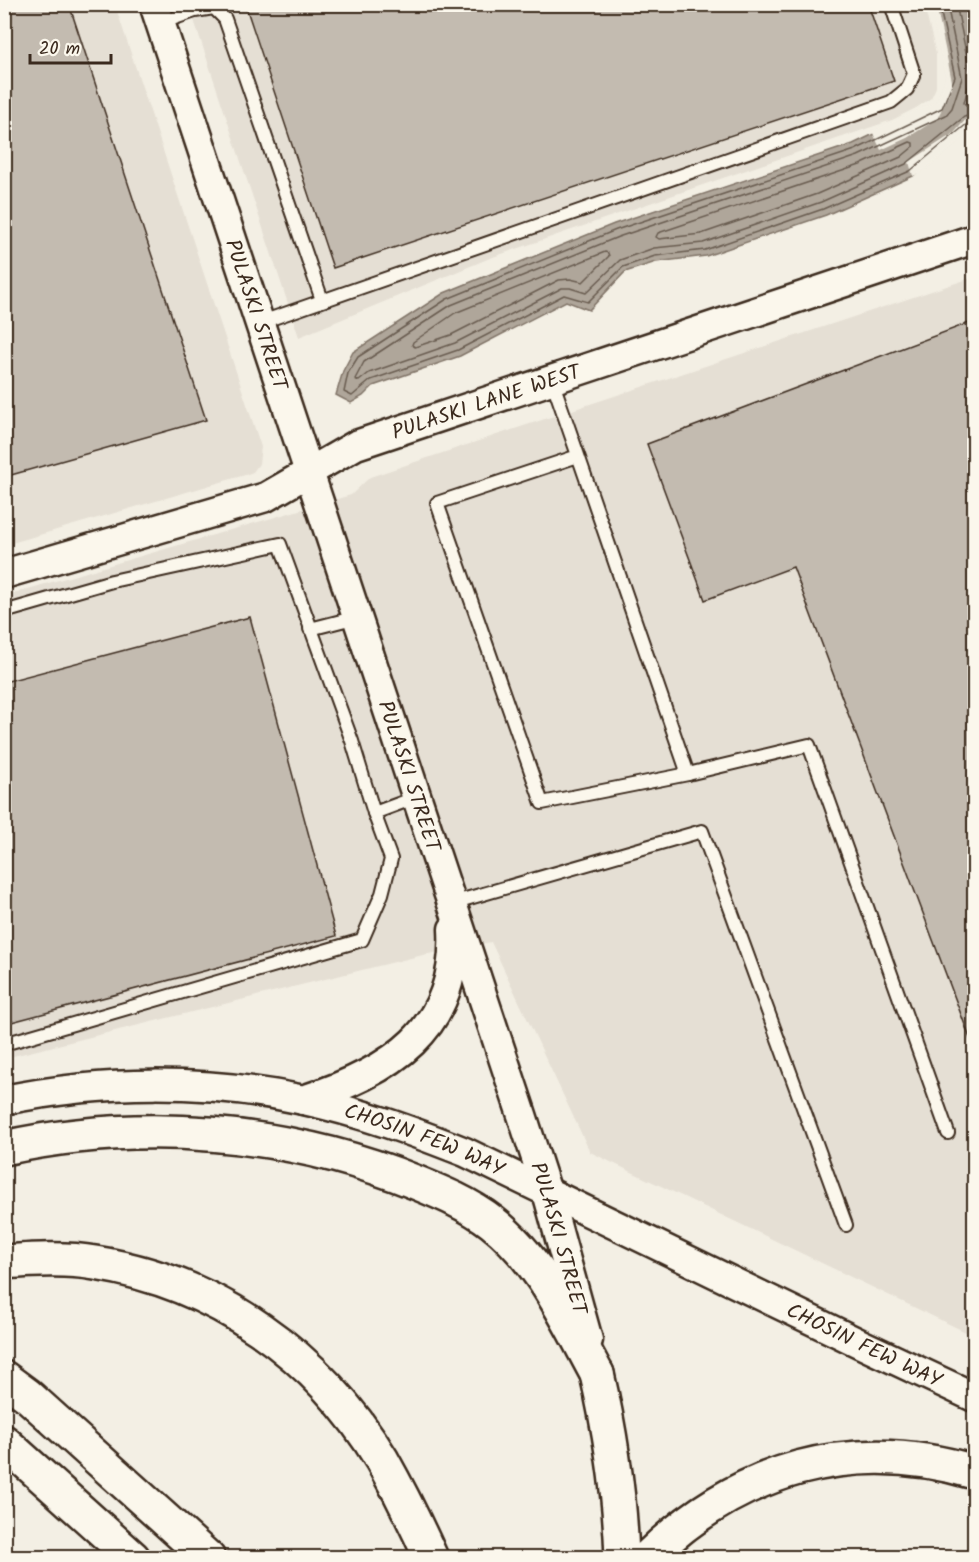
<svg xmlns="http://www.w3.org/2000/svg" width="979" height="1562" viewBox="0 0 979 1562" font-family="Kalam,sans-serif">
<rect width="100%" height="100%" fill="#f3efe4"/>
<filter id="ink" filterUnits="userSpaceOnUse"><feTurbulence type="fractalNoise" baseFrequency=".0167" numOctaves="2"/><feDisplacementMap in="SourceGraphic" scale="12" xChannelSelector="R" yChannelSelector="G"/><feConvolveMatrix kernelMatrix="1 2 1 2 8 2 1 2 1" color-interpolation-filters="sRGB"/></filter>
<g filter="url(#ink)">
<!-- built -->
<g fill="#e5dfd4">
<polygon points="5,5 115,5 261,447 259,464 253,472 245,475 5,545"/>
<polygon points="189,5 924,5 936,54 936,87 931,98 916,108 892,120 490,258 299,337"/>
<polygon points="974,277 974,1336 590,1152 491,942 423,955 5,1058 4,596 351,495 370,477"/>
</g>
<!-- water -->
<polygon fill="#afa69a" stroke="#817468" stroke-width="1.5" points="933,5 974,5 974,126 913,176 826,215 706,256 656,262 625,272 589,310 566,301 460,356 373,386 363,396 351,403 336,395 343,371 353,352 444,293 614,224 853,144 939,103 949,78"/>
<!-- pier -->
<g fill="#f3efe4">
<polygon points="930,5 936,5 953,86 937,119 907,138 881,150 872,131 937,101 946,78"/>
<polygon points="974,110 974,129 921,173 913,176 909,162 954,133"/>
</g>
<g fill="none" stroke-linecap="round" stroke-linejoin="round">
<!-- shore -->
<g stroke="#695c50" stroke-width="1.5">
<polyline points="939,4 955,77 942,108 855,150 616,230 447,299 358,357 348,373 344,392 352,396 371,380 458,350 564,295 588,302 623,267 655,256 705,250 823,209 910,171 968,123 974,121"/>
<polyline points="947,4 962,78 952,108 946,115 858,156 618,237 451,305 364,362 355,379 359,381 369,373 455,343 562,288 570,288 586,293 620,260 654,248 703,243 821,202 906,164 964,117 974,114"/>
<polyline points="956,4 971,76 964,103 966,105 974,105"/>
<polygon points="910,142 913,143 913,147 901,157 817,194 701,234 659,239 656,237 658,233 860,165"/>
<polygon points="605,252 608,253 609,256 583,282 570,279 559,280 451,335 415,347 412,345 413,342 455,313"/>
</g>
</g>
<!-- building -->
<g fill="#c3bbb0" stroke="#3b2a1e" stroke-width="1.5">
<polygon points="4,4 69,4 206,420 4,477"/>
<polygon points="245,4 868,4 894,81 333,268"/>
<polygon points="974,321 974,1049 793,567 705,600 647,444"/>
<polygon points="250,617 336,936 4,1024 4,682"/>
</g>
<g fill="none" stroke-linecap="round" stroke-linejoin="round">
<!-- service casing -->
<g stroke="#3b2a1e" stroke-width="16">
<g id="service">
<polyline points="160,23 195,11 214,8 225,19 322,300"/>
<polyline points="259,323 891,102 907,89 914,74 891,4"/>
<polyline points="552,380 688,774 542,803 437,503 578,456"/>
<polyline points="4,612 112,581 280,544 352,741 374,813 391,859 382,894 362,940 4,1044"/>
<polyline points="310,629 357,617"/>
<polyline points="688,774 809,745 948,1133"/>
<polyline points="374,813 417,797"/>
<polyline points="452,903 702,831 846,1225"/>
</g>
</g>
<!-- tertiary casing -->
<g stroke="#3b2a1e" stroke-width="33">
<g id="tertiary">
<path id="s1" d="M154 4 522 1115 547 1192 588 1340"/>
<path id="s2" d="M4 574 266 497 356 445 974 239"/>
<path id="s3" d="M4 1100C101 1080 207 1079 304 1100 360 1112 412 1131 465 1152L861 1344 974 1397"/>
<path d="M303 1100C389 1072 459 1031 453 929"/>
</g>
</g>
<!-- trunk casing -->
<g stroke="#3b2a1e" stroke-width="38">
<path id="trunk" d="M597 1374C611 1435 620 1495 622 1558"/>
</g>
<!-- motorway casing -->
<g stroke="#3b2a1e" stroke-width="38">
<g id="motorway">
<path d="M4 1148C140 1118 287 1130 415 1182 442 1193 469 1204 492 1222 541 1260 568 1321 597 1374"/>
<path d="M4 1262C35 1260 65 1258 95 1263 216 1282 319 1355 382 1460 400 1492 416 1524 431 1558"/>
<polyline points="4,1378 27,1395 208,1558"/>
<polyline points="4,1442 133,1558"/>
<path d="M647 1558C737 1469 853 1435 974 1472"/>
</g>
</g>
<!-- service -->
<use href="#service" stroke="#fbf7ec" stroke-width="12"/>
<!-- tertiary -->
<use href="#tertiary" stroke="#fbf7ec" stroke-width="28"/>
<!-- trunk -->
<use href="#trunk" stroke="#fbf7ec" stroke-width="33"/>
<!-- motorway -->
<use href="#motorway" stroke="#fbf7ec" stroke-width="33"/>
</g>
</g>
<g text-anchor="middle" stroke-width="5" stroke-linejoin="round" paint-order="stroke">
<!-- street labels -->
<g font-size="21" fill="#3b2a1e" stroke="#fbf7ec">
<text dy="7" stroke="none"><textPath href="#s1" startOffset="327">PULASKI STREET</textPath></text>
<text dy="7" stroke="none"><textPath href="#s2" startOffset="514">PULASKI LANE WEST</textPath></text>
<text dy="7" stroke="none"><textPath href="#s1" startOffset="813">PULASKI STREET</textPath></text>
<text dy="7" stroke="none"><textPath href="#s3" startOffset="429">CHOSIN FEW WAY</textPath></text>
<text dy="7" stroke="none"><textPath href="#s1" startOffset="1299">PULASKI STREET</textPath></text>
<text dy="7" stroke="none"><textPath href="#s3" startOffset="915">CHOSIN FEW WAY</textPath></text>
</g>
</g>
<!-- margin -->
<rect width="979" height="1562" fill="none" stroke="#fbf7ec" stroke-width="24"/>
<rect x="12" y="12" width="955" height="1538" fill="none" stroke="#3b2a1e" stroke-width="2" filter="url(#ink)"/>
<!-- scale -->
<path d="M30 54v9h81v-9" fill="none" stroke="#3b2a1e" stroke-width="3"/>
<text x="39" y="54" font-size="18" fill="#3b2a1e" stroke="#fbf7ec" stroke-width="4.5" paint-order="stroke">20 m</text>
</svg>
